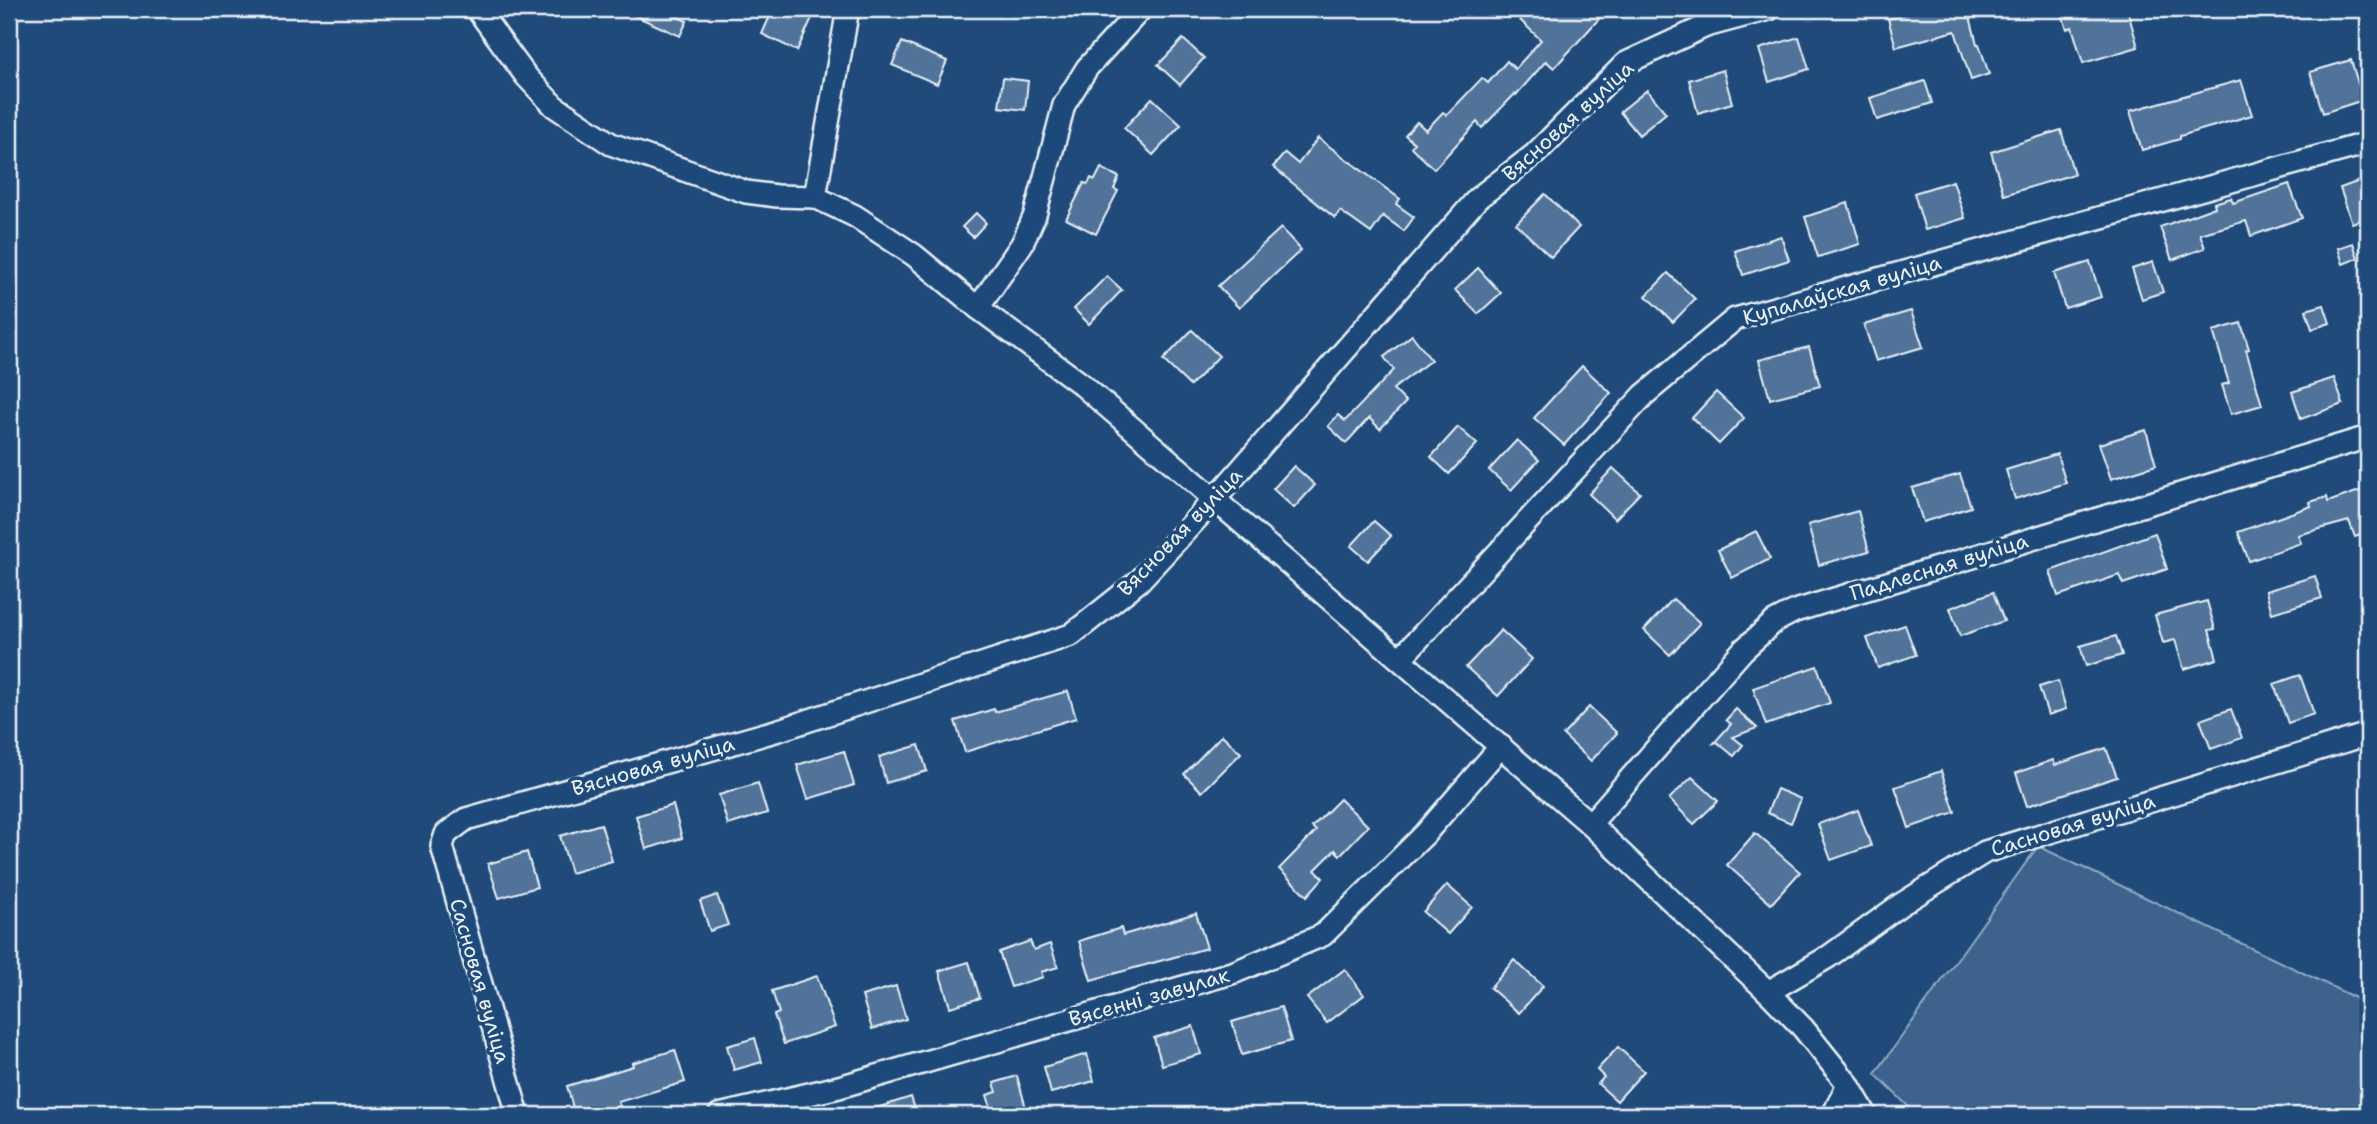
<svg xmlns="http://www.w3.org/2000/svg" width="2377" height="1124" viewBox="0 0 2377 1124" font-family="'Shantell Sans',sans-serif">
<rect width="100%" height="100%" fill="#1f4a7a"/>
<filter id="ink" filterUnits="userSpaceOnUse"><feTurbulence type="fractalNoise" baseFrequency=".0143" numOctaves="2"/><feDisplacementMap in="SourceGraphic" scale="14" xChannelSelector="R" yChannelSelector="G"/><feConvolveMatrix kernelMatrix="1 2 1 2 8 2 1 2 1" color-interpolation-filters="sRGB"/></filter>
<g filter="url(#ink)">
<!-- green -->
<polygon fill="#3c628c" stroke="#92aac2" stroke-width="2" points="2038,846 2368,1004 2368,1115 1917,1115 1875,1074"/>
<!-- building -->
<g fill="#517399" stroke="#e8f1f8" stroke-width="2">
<polygon points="620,9 660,9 687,21 680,36"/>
<polygon points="773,9 816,9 797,51 762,34"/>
<polygon points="1530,9 1608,9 1554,68 1546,61 1516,95 1515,94 1482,128 1477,122 1434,169 1411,147 1414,143 1405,135 1417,122 1426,130 1443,112 1447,115 1482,78 1488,83 1507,61 1515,69 1541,40 1520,20"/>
<polygon points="1926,9 1968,9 1977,44 1979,44 1989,74 1971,80 1955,31 1896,47 1888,19"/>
<polygon points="2060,9 2127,9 2138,47 2083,63 2072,27 2067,29"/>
<polygon points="1799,37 1809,69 1769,82 1759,49"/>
<polygon points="1183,39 1204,58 1180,85 1158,65"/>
<polygon points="902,42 947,61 937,84 892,65"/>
<polygon points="2351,60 2363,100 2323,113 2310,72"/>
<polygon points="1723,70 1732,103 1698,113 1689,80"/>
<polygon points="1003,78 1028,81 1025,110 999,107"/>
<polygon points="2241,80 2252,115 2180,136 2180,139 2142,150 2130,111"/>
<polygon points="1925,81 1932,103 1877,120 1870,98"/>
<polygon points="1647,90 1666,113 1639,135 1620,112"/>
<polygon points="1152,98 1181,125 1153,155 1124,128"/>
<polygon points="2061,130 2074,174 2004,195 1991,152"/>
<polygon points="1318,138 1400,199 1396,204 1414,217 1404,231 1383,216 1371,233 1340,211 1335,218 1273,167 1285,153 1298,164"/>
<polygon points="1101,168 1119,177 1114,189 1118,191 1096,234 1066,219 1084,183 1088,184 1091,178 1095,180"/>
<polygon points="2368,178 2368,217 2352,223 2340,188"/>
<polygon points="1953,181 1965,218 1925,230 1914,193"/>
<polygon points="2289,184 2302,218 2251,236 2246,221 2200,234 2205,248 2172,260 2160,227 2215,207 2214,203 2231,198 2233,203"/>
<polygon points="1545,194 1579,227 1551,257 1516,224"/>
<polygon points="1848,203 1860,244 1818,257 1805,217"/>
<polygon points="976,213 986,223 973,237 962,227"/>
<polygon points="1281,228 1301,250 1239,308 1218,286"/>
<polygon points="1781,236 1789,260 1743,275 1735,251"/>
<polygon points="2353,243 2358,258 2343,264 2338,248"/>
<polygon points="2090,262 2101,297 2065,308 2054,273"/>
<polygon points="2153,262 2163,292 2142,299 2132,269"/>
<polygon points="1478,268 1501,293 1478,314 1455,290"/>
<polygon points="1668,273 1695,299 1673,322 1646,296"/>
<polygon points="1107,276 1122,290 1089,324 1074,309"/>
<polygon points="2324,305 2330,323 2312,329 2306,310"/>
<polygon points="1911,311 1923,347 1876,361 1864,325"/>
<polygon points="2241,323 2249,349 2246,350 2262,405 2231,414 2222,385 2229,383 2213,331"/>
<polygon points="1192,330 1219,356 1190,386 1163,360"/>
<polygon points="1412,335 1431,360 1393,389 1406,402 1380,429 1369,418 1346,443 1328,426 1338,415 1345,421 1394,370 1384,357"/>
<polygon points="1809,347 1820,386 1770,399 1759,360"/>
<polygon points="1582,366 1611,393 1564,445 1534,418"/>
<polygon points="2334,378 2343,404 2301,419 2292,392"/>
<polygon points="1716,392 1744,418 1719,444 1692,418"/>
<polygon points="1458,427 1477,444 1449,474 1431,457"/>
<polygon points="2146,430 2156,465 2111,479 2099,444"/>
<polygon points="1517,440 1539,460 1511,490 1489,470"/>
<polygon points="2057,454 2066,483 2015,499 2006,470"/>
<polygon points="1294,466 1315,485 1294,508 1273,489"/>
<polygon points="1613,468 1640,493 1615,519 1589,494"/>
<polygon points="1960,474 1971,507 1923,522 1912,488"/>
<polygon points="2368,488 2368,532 2355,537 2349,521 2298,535 2301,543 2249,561 2238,532 2311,506 2310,502 2327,497 2328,502"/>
<polygon points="1858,511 1869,551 1819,565 1808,525"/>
<polygon points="1374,521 1391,536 1368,561 1351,546"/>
<polygon points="1756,531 1770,559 1732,578 1718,550"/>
<polygon points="2155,533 2167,569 2123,584 2119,575 2058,596 2050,571"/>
<polygon points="2315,576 2322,598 2272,613 2266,591"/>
<polygon points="1993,592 2004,621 1960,636 1950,608"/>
<polygon points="1673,599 1700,623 1670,655 1644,630"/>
<polygon points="2207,601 2215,629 2209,630 2217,659 2184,669 2175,640 2163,643 2155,615"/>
<polygon points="1905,625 1916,655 1878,668 1867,638"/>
<polygon points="1501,630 1532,659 1498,696 1466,667"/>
<polygon points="2116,636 2122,655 2086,666 2080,646"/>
<polygon points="1817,666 1830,703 1766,725 1753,688"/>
<polygon points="2300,675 2314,714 2288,723 2274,684"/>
<polygon points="2058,681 2066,709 2048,715 2039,687"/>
<polygon points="1068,691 1076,718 965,752 955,721 994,709 995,712"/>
<polygon points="1589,707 1617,733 1591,761 1563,735"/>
<polygon points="1736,709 1757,728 1733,737 1743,745 1734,756 1717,742 1714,743 1731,724 1726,720"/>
<polygon points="2231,709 2242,738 2211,749 2200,720"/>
<polygon points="1222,735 1241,753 1202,792 1184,774"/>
<polygon points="919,745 927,771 886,783 879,757"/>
<polygon points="2106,748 2117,777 2027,806 2016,773 2053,760 2055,765"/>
<polygon points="844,751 854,785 808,799 797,765"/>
<polygon points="1941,771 1955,812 1909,828 1895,787"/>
<polygon points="1692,777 1718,801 1694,824 1669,799"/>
<polygon points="758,783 767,813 728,825 719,795"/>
<polygon points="1777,789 1801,799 1791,823 1767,813"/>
<polygon points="1340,799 1368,826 1340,855 1335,850 1315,870 1323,878 1307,896 1279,869 1316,831 1312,827"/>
<polygon points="673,805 682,838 646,849 636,816"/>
<polygon points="1858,810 1871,846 1831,860 1818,824"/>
<polygon points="601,824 612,861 571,873 560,836"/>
<polygon points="1755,833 1800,872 1771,904 1727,865"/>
<polygon points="527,852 537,887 499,898 488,864"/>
<polygon points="1447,885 1472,907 1448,934 1423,912"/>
<polygon points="717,895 728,925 710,931 700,901"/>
<polygon points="1196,913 1207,948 1091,980 1079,941 1121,928 1123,935"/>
<polygon points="1030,941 1034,950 1050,944 1058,967 1041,972 1043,977 1011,987 999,952"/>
<polygon points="1514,960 1543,986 1519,1013 1490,988"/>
<polygon points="969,962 980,998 950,1007 939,971"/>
<polygon points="1345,969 1364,995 1327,1023 1307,998"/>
<polygon points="817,976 835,1027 784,1044 774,1015 779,1013 772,991"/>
<polygon points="896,986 906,1019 872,1029 862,996"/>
<polygon points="1281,1007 1291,1041 1242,1055 1232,1022"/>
<polygon points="1193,1026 1201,1054 1162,1065 1154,1038"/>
<polygon points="755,1038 762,1062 734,1070 727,1046"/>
<polygon points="1618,1047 1644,1071 1617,1101 1598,1084 1604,1077 1597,1070"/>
<polygon points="675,1050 685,1082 618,1102 620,1106 590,1115 575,1115 567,1086 633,1066 632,1063"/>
<polygon points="1087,1054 1094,1081 1051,1093 1044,1067"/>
<polygon points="1017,1076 1028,1115 993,1115 987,1095 997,1092 994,1083"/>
<polygon points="911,1097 917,1115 865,1115 864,1112"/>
</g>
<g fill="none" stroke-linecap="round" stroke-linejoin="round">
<!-- minor casing -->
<g stroke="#e8f1f8" stroke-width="26">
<g id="minor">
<polyline points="477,9 526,76 554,106 611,144 746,192 777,196 815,197 855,216 914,255 978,308 1080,383 1590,824 1768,992 1803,1028 1848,1084 1866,1115"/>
<polyline points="815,197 848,9"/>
<polyline points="978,308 1022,244 1035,215 1064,105 1087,68 1141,9"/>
<polyline points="1400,659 1644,395 1735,319 2368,143"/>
<polyline points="1590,824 1743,650 1774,622 1795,611 2368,437"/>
<polyline points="1768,992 1828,957 1900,905 1985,852 2368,734"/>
<polyline points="518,1115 442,846 446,834 466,819 779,730 1071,635 1139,581 1214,500 1478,198 1535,154 1626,63 1706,26 1769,9"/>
<polyline points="719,1115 839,1087 1235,972 1323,935 1425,834 1501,746"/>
<polyline points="1833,1115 1848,1084"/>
</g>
</g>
<!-- minor -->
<use href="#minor" stroke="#1f4a7a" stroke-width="21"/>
</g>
</g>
<g text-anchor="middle" stroke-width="7" stroke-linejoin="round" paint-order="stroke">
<!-- street labels -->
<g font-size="21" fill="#e8f1f8" stroke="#1f4a7a">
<text transform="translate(1568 121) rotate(-42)" y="7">Вясновая вуліца</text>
<text transform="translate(1842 290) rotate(-16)" y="7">Купалаўская вуліца</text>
<text transform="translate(1180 532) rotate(-46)" y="7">Вясновая вуліца</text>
<text transform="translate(1939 567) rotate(-17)" y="7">Падлесная вуліца</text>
<text transform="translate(653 766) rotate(-16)" y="7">Вясновая вуліца</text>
<text transform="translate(2073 825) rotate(-17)" y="7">Сасновая вуліца</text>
<text transform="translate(480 981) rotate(74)" y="7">Сасновая вуліца</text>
<text transform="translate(1149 997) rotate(-16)" y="7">Вясенні завулак</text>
</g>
</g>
<!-- margin -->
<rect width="2377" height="1124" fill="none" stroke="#1f4a7a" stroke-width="35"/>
<rect x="18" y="18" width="2342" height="1089" fill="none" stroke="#e8f1f8" stroke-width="2.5" filter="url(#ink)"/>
</svg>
